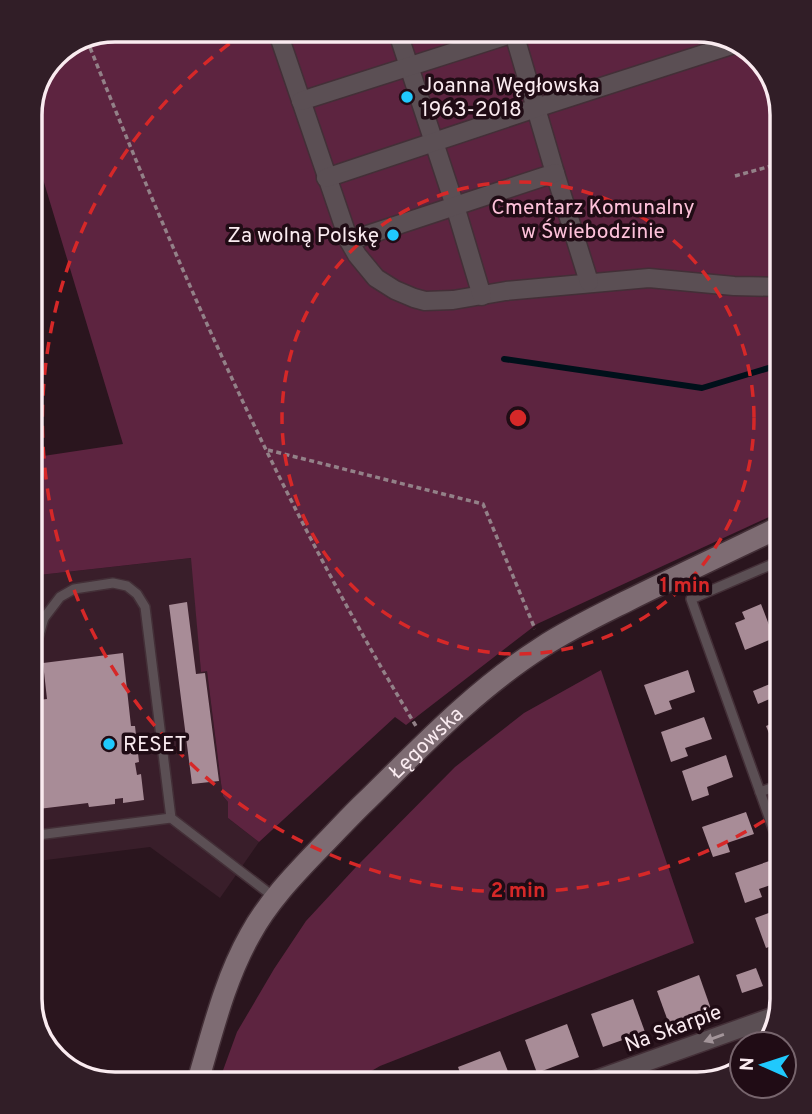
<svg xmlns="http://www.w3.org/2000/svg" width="812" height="1114" viewBox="0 0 812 1114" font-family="Overpass,sans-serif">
<rect width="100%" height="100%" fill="#2a151e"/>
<!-- built -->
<polygon fill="#391e2a" points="192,558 201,671 207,671 221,783 223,796 228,802 228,818 259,842 220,898 150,847 30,862 30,576"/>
<!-- green -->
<g fill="#5d2440">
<polygon points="115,30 702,30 740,41 771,72 782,115 782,511 537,624 406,725 395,717 259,842 228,818 228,802 223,796 221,783 207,671 201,672 191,558 30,576 30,458 123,444 30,136 30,109 58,51"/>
<polygon points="601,670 694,943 380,1066 349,1084 218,1084 237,1032 274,969 306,921 356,867 455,767 524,713"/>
</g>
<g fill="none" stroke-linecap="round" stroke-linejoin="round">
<!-- stream -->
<polyline stroke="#00101a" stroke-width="6" points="504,359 702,388 782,364"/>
</g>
<!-- building -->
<g fill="#a88c97">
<polygon points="187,602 196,674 205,673 219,781 192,784 169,605"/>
<polygon points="761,604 774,638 745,650 735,623 745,619 742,612"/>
<polygon points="123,653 131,726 135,726 139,762 135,763 137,775 141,774 144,800 123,803 123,798 115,799 115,804 89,807 88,803 30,810 30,701 47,699 43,663"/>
<polygon points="688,670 695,692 669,701 672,709 655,715 644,685"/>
<polygon points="782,679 782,759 780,760 766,726 780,720 772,698 758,704 753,691"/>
<polygon points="704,717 712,739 685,748 688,756 671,762 661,732"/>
<polygon points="726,755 733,777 707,787 709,795 692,801 682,771"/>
<polygon points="746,812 754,834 727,843 730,852 713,857 702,827"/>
<polygon points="778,858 782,869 782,881 759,889 762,897 745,903 735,873"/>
<polygon points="782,908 782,933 780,934 782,942 766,948 755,918"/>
<polygon points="756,968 763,986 742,993 736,975"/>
<polygon points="699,975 711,1009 669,1024 657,991"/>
<polygon points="633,999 645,1032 603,1047 591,1014"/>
<polygon points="567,1024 579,1057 537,1073 525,1040"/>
<polygon points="500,1051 513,1084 464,1084 458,1067"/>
</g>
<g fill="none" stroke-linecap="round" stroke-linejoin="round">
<!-- lane casing -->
<g stroke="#432f37" stroke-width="12">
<g id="lane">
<polyline points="30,620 44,618"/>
<polyline points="30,656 38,638 44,618 60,597 74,589 113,583 127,586 137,594 145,607 171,818 274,897"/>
<polyline points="760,792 782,784"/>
<polyline points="774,831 691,599 782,560"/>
<polyline points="30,836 171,818"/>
</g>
</g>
<!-- street casing -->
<g stroke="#432f37" stroke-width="21">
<g id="street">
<polyline points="277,30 349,241 357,255 376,278 395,290 414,298 425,301 453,300 506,291 649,278 734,286 782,287"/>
<polyline points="397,30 455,206 482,296"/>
<polyline points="513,30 555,173 589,282"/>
<polyline points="301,101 514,33"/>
<polyline points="326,178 536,108 741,42"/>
<polyline points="349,241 555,173"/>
<polyline points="584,1084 778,1015"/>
</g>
</g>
<!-- secondary casing -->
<g stroke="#432f37" stroke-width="24">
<g id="secondary">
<path id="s1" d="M197 1084C212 1034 224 981 250 935 268 902 293 876 319 849 335 833 350 816 367 800 422 746 476 689 542 647 568 630 597 616 625 602 677 576 730 551 782 526"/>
</g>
</g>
<!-- path -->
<g stroke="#938188" stroke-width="3.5" stroke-dasharray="5 3.5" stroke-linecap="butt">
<path d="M87 40C181 275 284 509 416 726"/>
<polyline points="735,176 782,163"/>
<polyline points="268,450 483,504 535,629"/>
</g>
<!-- lane -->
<use href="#lane" stroke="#5b4f54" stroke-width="9"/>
<!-- street -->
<use href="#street" stroke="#5b4f54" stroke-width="18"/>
<!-- secondary -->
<use href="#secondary" stroke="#7e6c73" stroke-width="21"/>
</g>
<!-- one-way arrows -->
<defs><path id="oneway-solid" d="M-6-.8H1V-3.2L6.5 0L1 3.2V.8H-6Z" transform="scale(1.75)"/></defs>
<use fill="#a3959a" href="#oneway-solid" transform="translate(714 1038) rotate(160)"/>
<!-- distance rings -->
<g fill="none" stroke="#d62828" stroke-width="3.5" stroke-dasharray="12 9">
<circle cx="518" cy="418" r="236"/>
<path d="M782 809A472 472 0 0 1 247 31"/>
</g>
<!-- markers -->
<g fill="#20c9fd" stroke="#200c15" stroke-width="2.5">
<circle cx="407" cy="97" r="7"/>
<circle cx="393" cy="235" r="7"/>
<circle cx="109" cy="744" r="7"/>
</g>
<g text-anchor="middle" stroke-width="7" stroke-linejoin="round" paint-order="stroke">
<!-- poi labels -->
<g font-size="21" fill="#faebf0" stroke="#200c15" text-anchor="start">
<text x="421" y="92">Joanna Węgłowska<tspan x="421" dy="24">1963-2018</tspan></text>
<text x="379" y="242" text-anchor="end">Za wolną Polskę</text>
<text x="123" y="751">RESET</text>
</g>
<!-- park labels -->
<g font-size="21" fill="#fec1da" stroke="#200c15">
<text x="593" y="214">Cmentarz Komunalny<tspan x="593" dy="24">w Świebodzinie</tspan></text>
</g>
<!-- street labels -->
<g font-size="21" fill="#faebf0" stroke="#200c15">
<text dy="7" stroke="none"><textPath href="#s1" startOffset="420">Łęgowska</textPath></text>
<text transform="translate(673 1028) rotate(-20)" y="7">Na Skarpie</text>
</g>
</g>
<!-- crop -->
<path d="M0 0H812V1114H0ZM115 42H697A73 73 0 0 1 770 115V999A73 73 0 0 1 697 1072H115A73 73 0 0 1 42 999V115A73 73 0 0 1 115 42Z" fill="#311e27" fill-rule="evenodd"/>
<path fill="none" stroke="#faebf0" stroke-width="3.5" d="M115 42H697A73 73 0 0 1 770 115V999A73 73 0 0 1 697 1072H115A73 73 0 0 1 42 999V115A73 73 0 0 1 115 42Z"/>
<circle cx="518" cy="418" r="10" fill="#d62828" stroke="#200c15" stroke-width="3.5"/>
<g font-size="21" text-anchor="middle" font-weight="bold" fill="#d62828" stroke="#200c15" stroke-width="7" stroke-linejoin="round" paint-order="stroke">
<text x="685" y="592">1 min</text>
<text x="518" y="897">2 min</text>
</g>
<!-- north arrow -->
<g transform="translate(763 1065) rotate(273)"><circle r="33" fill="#200c15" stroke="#77656d" stroke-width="2"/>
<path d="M0-5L12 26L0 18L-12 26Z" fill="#20c9fd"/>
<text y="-10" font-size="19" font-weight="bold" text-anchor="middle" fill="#faebf0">N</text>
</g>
</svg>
